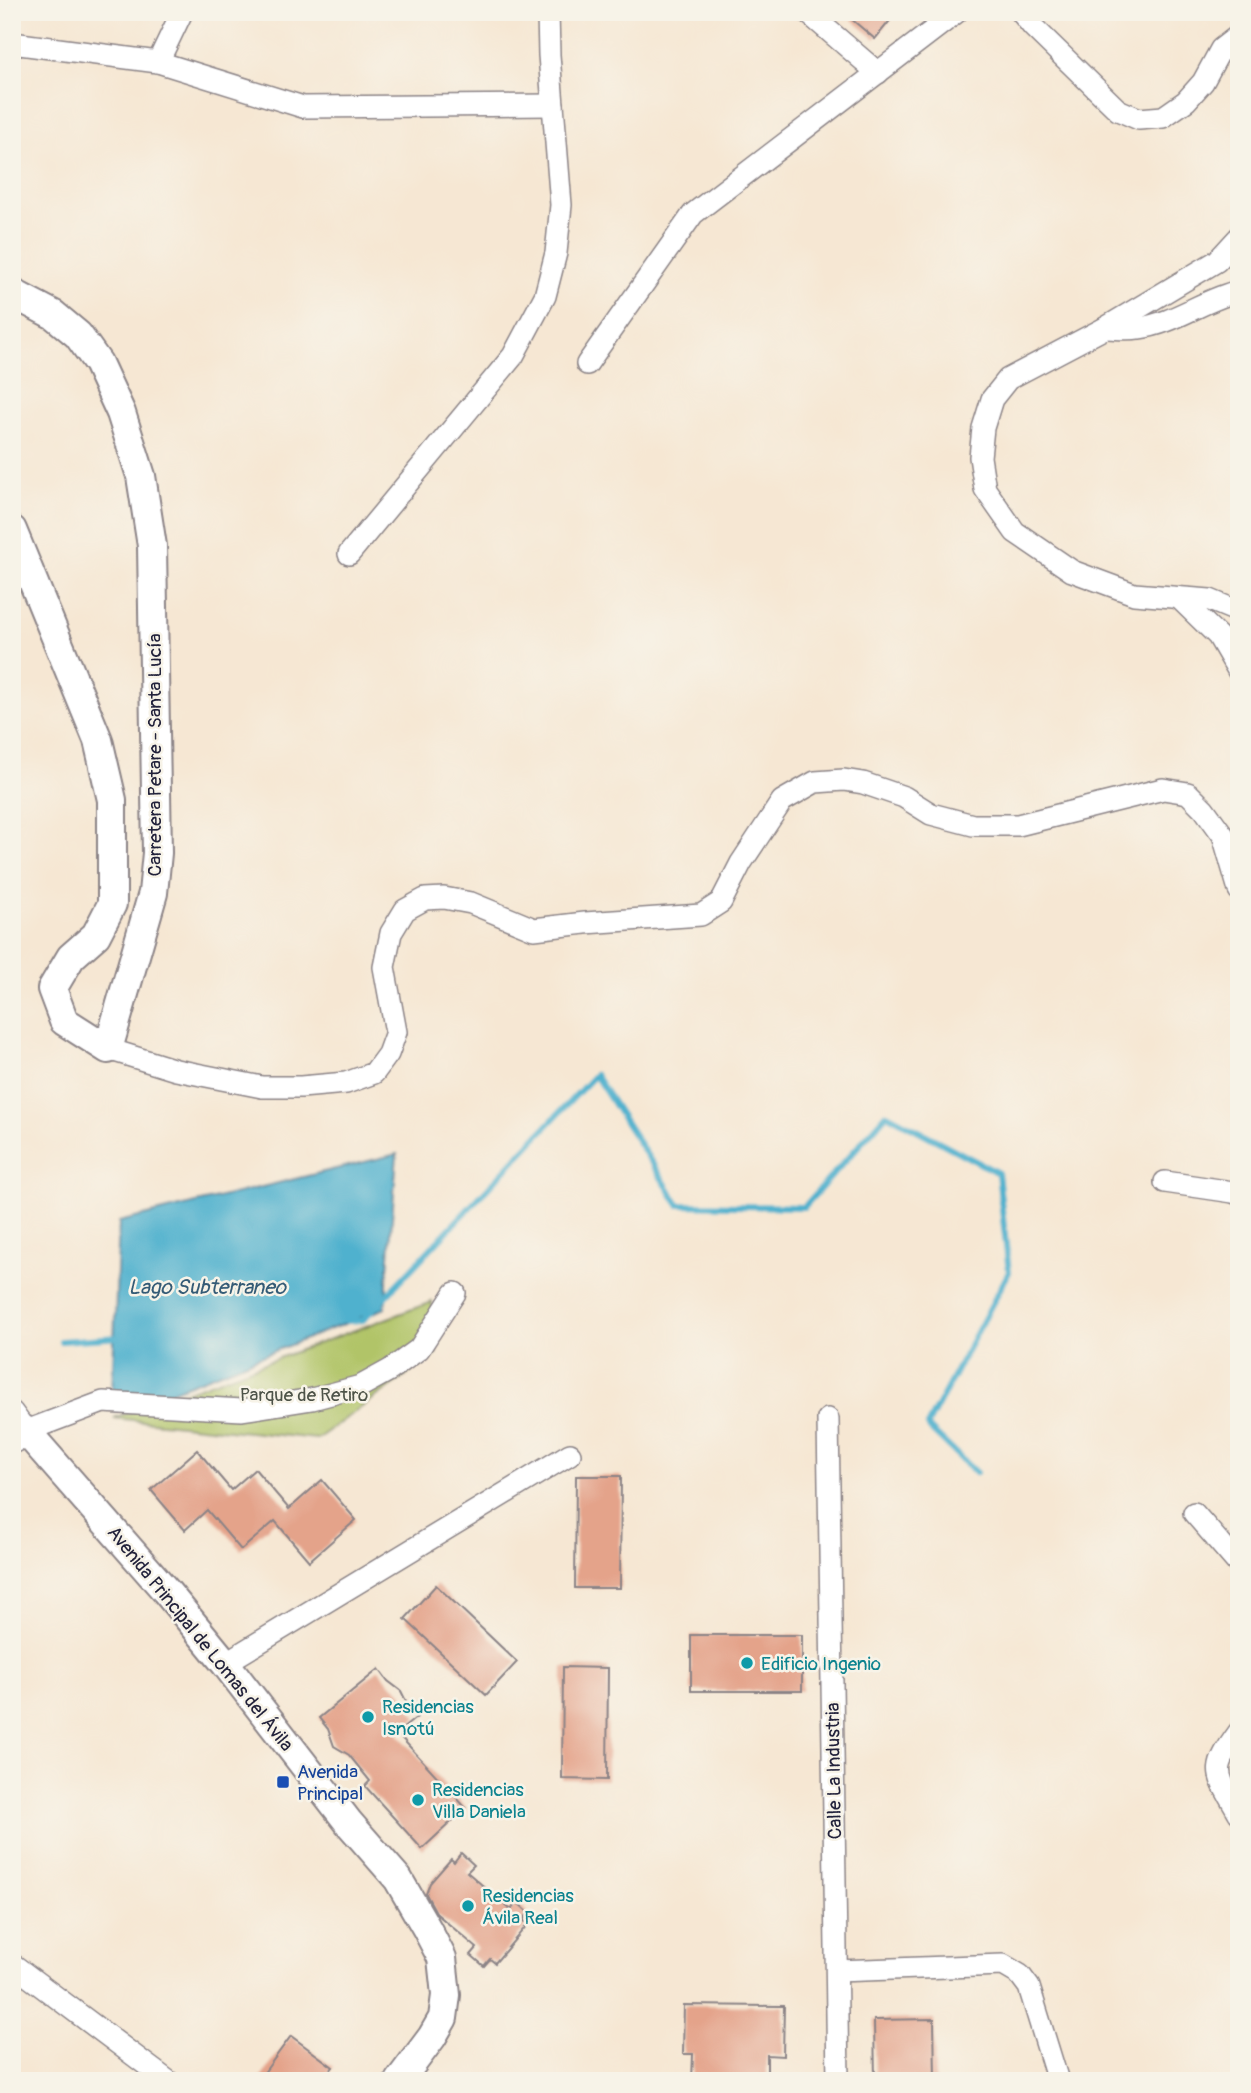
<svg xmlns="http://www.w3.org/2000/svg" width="1251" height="2093" viewBox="0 0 1251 2093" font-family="Pangolin,sans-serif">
<rect width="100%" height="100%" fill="#f7f3e8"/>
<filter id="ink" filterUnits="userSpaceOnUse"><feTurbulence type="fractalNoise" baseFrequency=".0143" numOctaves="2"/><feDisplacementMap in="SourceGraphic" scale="14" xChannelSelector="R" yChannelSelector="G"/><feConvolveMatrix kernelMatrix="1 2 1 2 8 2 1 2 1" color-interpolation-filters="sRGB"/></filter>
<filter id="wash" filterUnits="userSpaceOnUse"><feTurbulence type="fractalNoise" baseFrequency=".00686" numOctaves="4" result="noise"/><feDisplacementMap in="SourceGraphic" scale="28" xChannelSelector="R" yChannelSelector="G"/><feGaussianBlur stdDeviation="1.57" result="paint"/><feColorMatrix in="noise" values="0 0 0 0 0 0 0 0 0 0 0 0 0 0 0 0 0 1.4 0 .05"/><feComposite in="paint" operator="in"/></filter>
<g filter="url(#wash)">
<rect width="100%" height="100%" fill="#f6e7d3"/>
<!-- green -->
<polygon fill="#b1c467" stroke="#6a7351" stroke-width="2" points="432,1302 436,1354 317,1439 114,1418"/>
<!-- water -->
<polygon fill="#4fb1ce" stroke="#386a84" stroke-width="2" points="397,1154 385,1308 159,1396 112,1393 119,1222"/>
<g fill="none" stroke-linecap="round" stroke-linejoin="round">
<!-- stream -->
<g stroke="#4fb1ce" stroke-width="6">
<polyline points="381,1301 595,1075 679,1205 804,1207 887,1114 998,1173 1009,1272 927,1426 976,1473"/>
<polyline points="347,1321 363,1320 373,1309"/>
<polyline points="61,1341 120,1337"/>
</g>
</g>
<g id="blocks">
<!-- building -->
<g fill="#e4a38a">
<polygon points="843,12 897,12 875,39"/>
<polygon points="197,1450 231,1490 255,1469 289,1509 322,1480 356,1520 309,1561 275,1521 241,1550 207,1510 185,1530 151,1490"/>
<polygon points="576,1476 621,1476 620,1588 575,1588"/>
<polygon points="436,1585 517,1662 486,1695 405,1619"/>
<rect x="691" y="1635" width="111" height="56"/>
<polygon points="563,1667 608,1668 607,1780 562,1779"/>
<polygon points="379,1669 388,1681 401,1691 409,1707 417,1717 397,1733 466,1808 422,1849 365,1786 370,1781 349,1755 334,1746 328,1729 319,1718"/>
<polygon points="461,1853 474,1865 467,1872 511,1910 517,1902 529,1913 523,1920 528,1924 495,1963 490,1959 484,1966 471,1955 477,1948 437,1914 426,1894 430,1883 451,1859 454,1862"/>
<polygon points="684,2005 784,2006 783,2056 767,2055 767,2081 692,2081 693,2054 683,2054"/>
<polygon points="934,2019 935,2081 875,2081 874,2020"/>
<polygon points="291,2036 333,2067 322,2081 258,2081"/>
</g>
</g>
</g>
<g filter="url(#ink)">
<use href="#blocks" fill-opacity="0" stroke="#8c8487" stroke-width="2"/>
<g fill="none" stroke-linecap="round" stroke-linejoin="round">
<!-- street casing -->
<g stroke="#8c8487" stroke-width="24">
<g id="street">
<polyline points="807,12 878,73"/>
<polyline points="1021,12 1033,27 1118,110 1139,119 1163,117 1186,101 1203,82 1221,49 1239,35"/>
<polyline points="12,43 158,62 303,107 553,105"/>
<polyline points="158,62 182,12"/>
<polyline points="1239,237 1217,261 1105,328 1008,379 992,399 983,428 980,457 985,489 1015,532 1072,571 1134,594 1210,600 1239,612"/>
<path d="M1105 328C1115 328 1128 330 1139 328 1174 324 1204 299 1239 291"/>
<polyline points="587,364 693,214 957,12"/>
<polyline points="349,554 513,356 545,296 556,253 561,205 549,55 548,12"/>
<polyline points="1179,598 1218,636 1239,672"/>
<polyline points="108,1049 176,1070 262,1087 301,1087 346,1083 374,1073 388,1054 396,1032 384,967 391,933 405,910 425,899 444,898 471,903 534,929 585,923 701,915 721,902 741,863 782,801 815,782 844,780 863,783 904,797 931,814 973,825 1018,825 1163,789 1188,793 1204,809 1223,835 1239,890"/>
<polyline points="1165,1182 1233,1192 1239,1194"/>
<polyline points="12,1412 26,1431 103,1402 242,1410 312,1399 361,1386 390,1370 419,1349 455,1293"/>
<polyline points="828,1419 838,2081"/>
<polyline points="1194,1513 1239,1565"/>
<polyline points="225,1663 570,1454"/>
<path d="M1239 1732C1210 1772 1216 1772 1239 1813"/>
<polyline points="12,1964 168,2081"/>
<polyline points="837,1971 1003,1965 1020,1975 1029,1987 1058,2081"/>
</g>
</g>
<!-- secondary casing -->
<g stroke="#8c8487" stroke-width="32">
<g id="secondary">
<polyline points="12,293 54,315 78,335 98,363 121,413 141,476 152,546 157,853 153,893 108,1049 64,1021 52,989 71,957 96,935 112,904 112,800 98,740 12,530"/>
<polyline points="12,1439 26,1431 166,1591 225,1663 349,1823 398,1879 427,1929 442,1958 446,1995 443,2018 432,2037 399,2081"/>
</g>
</g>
<!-- street -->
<use href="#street" stroke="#fff" stroke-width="21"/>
<!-- secondary -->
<use href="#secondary" stroke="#fff" stroke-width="28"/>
</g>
</g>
<!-- markers -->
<g fill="#0f9aa8" stroke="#f7f3e8" stroke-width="2.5">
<circle cx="747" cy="1663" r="7"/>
<circle cx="368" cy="1717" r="7"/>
<circle cx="418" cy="1800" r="7"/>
<circle cx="468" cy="1906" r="7"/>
</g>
<rect fill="#1a4fb4" stroke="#f7f3e8" stroke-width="2.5" x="276" y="1775" width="14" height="14" rx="3.5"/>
<g text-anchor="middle" stroke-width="5" stroke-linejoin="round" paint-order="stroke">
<!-- street labels -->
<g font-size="19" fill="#22223b" stroke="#f7f3e8">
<text transform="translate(154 755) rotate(-90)" y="7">Carretera Petare - Santa Lucía</text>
<text transform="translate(201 1638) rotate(51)" y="7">Avenida Principal de Lomas del Ávila</text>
<text transform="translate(833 1771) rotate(-91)" y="7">Calle La Industria</text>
</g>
<!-- park labels -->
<g font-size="19" fill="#4d5348" stroke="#f7f3e8">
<text x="304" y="1401">Parque de Retiro</text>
</g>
<!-- culture labels -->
<g font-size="19" fill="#0d838f" stroke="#f7f3e8" text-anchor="start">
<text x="761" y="1670">Edificio Ingenio</text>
<text x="382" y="1713">Residencias<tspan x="382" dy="22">Isnotú</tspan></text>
<text x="432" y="1796">Residencias<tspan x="432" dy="22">Villa Daniela</tspan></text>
<text x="482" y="1902">Residencias<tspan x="482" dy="22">Ávila Real</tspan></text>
</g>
<!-- transit labels -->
<g font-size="19" fill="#164399" stroke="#f7f3e8" text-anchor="start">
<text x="297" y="1778">Avenida<tspan x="297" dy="22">Principal</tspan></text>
</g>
<!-- water labels -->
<g font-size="21" font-style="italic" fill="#345b76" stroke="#f7f3e8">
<text x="207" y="1294">Lago Subterraneo</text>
</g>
</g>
<!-- margin -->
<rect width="1251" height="2093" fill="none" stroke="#f7f3e8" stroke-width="42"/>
</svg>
